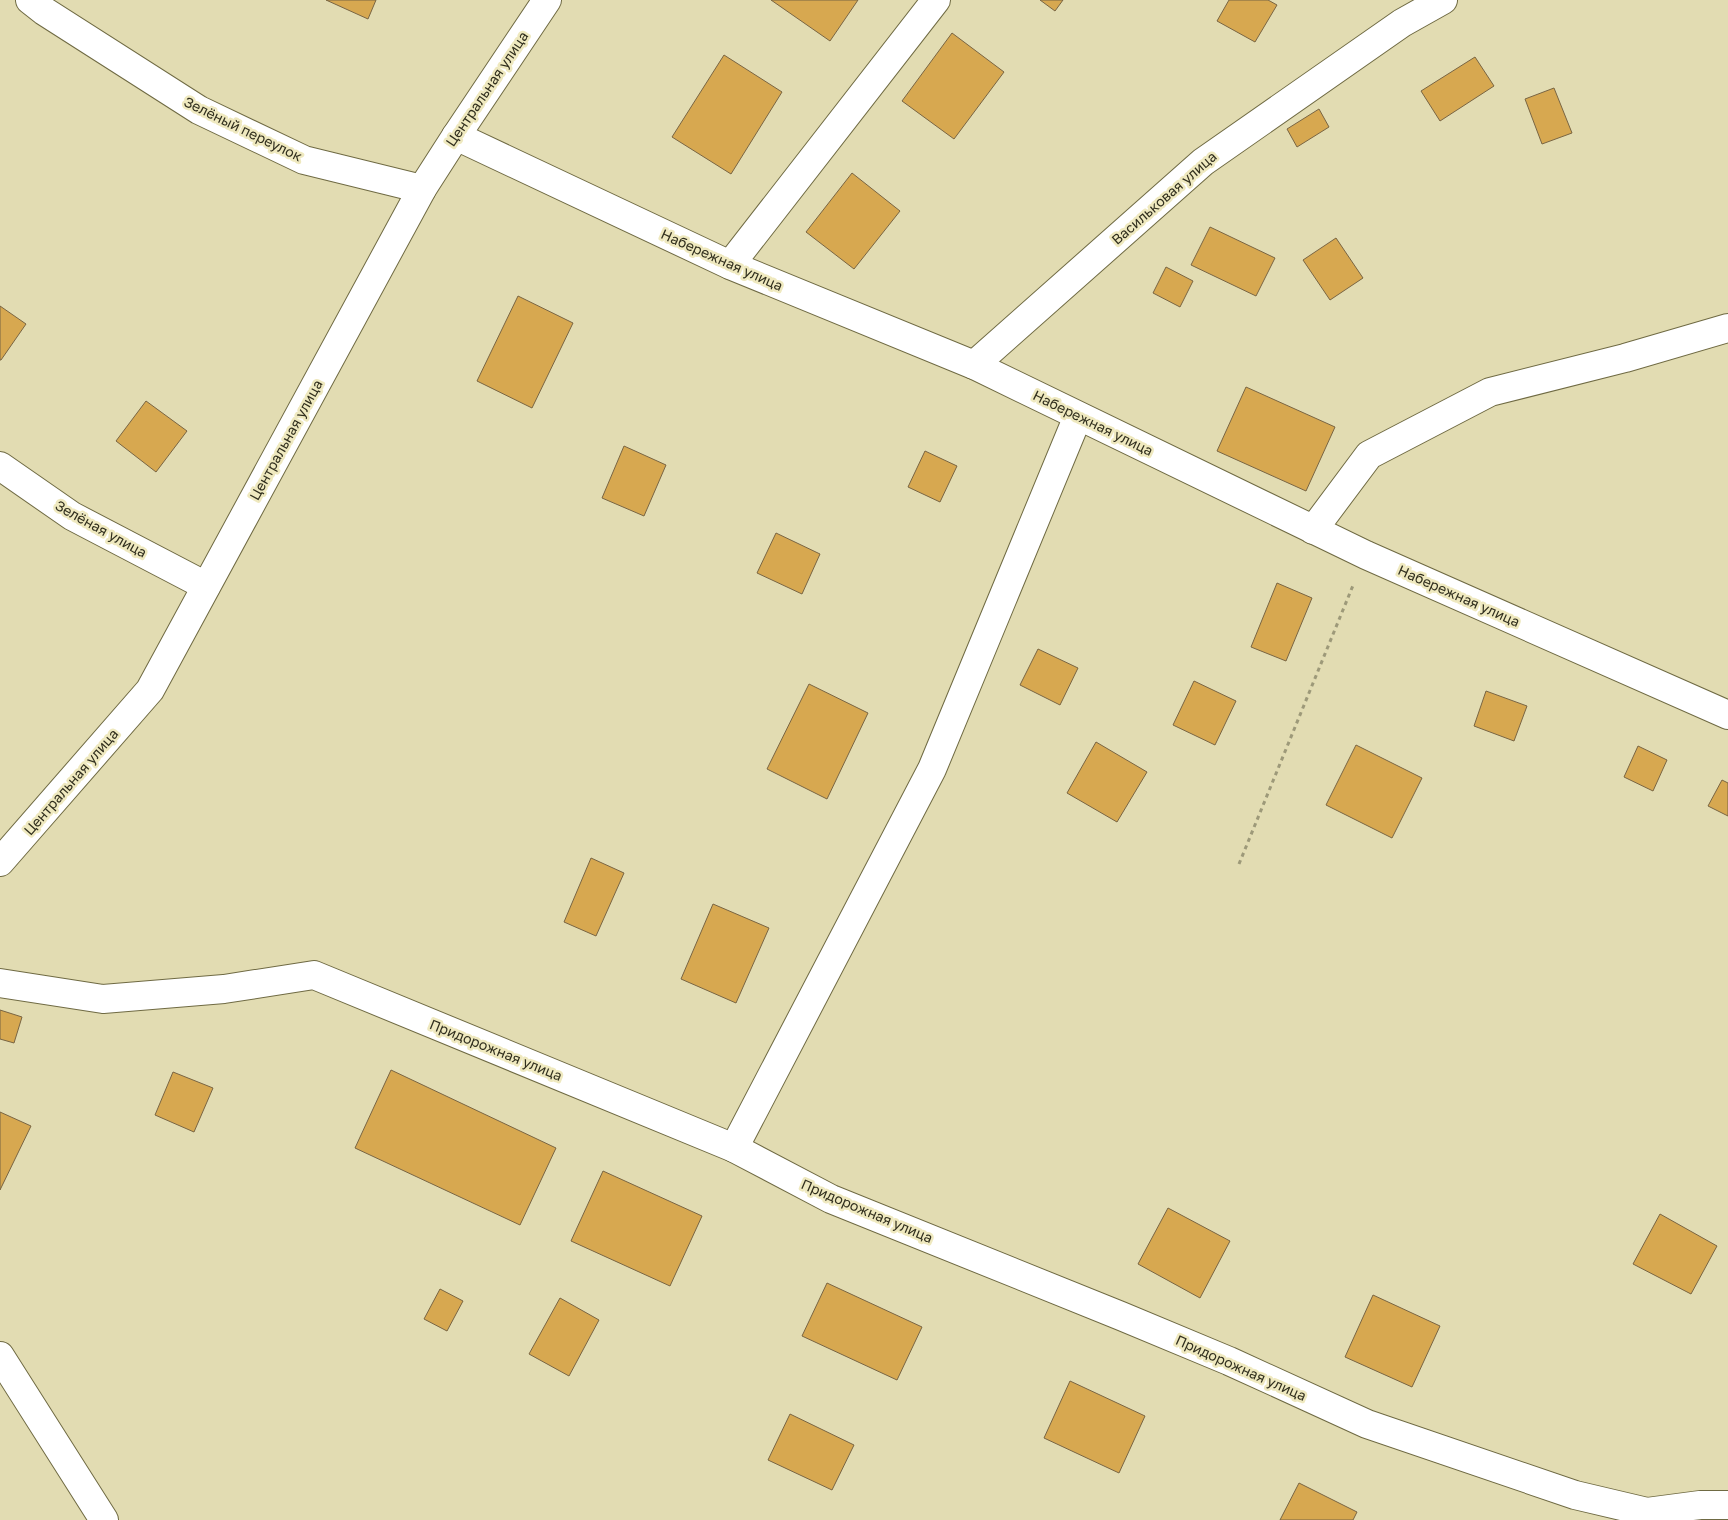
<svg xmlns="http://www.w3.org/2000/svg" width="1728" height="1520" viewBox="0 0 1728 1520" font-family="'Golos Text',sans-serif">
<rect width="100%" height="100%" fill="#e2dcb2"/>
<!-- building -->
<g fill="#d7a850" stroke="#796543">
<polygon points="326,0 376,0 368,19"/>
<polygon points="771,0 858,0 830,41"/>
<polygon points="1040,0 1063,0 1055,11"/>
<polygon points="1229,0 1268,0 1277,5 1255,42 1217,21"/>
<polygon points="952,33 1004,72 954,139 902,101"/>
<polygon points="724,55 782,92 731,174 672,137"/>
<polygon points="1475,57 1494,86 1440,121 1421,91"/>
<polygon points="1554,88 1572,133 1542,144 1525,99"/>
<polygon points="1319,109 1329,127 1297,147 1287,129"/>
<polygon points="852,173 900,211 854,269 806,232"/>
<polygon points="1210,227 1275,258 1256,296 1191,265"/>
<polygon points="1336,238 1363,278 1330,300 1303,260"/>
<polygon points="1166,267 1193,281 1180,307 1153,293"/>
<polygon points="518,296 573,323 532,408 477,381"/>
<polygon points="0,306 26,324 1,360 0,360"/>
<polygon points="1246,387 1335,427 1306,491 1217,451"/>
<polygon points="146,401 187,431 156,472 116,441"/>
<polygon points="624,446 666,465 644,516 602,498"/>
<polygon points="925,451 957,466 940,502 908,487"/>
<polygon points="776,533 820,554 802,594 757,573"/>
<polygon points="1277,583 1312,598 1286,661 1251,647"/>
<polygon points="1038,649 1078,668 1060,705 1020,685"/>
<polygon points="1194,681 1236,701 1215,745 1173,725"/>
<polygon points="809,684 868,713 827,799 767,769"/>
<polygon points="1486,691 1527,706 1514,741 1474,726"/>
<polygon points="1096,742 1147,772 1117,822 1067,793"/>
<polygon points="1356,745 1422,778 1392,838 1326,805"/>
<polygon points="1638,746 1667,760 1653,791 1624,777"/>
<polygon points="1722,780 1728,783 1728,816 1708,806"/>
<polygon points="591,858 624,873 596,936 564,922"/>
<polygon points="713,904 769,928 736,1003 681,979"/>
<polygon points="0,1010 22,1017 14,1043 0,1039"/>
<polygon points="391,1070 556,1148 520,1225 355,1148"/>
<polygon points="173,1072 213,1088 194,1132 155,1115"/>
<polygon points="0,1112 31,1126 0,1190"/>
<polygon points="603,1171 702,1216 670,1286 571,1241"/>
<polygon points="1168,1208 1230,1241 1200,1298 1138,1264"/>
<polygon points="1660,1214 1717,1246 1691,1294 1633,1264"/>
<polygon points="827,1283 922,1327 897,1380 802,1336"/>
<polygon points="440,1289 463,1301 447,1331 424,1319"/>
<polygon points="1373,1295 1440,1326 1412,1387 1345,1357"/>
<polygon points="560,1298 599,1320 569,1376 529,1354"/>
<polygon points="1070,1381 1145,1416 1119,1473 1044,1438"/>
<polygon points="790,1414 854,1445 832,1490 768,1460"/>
<polygon points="1299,1483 1357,1512 1353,1520 1280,1520"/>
</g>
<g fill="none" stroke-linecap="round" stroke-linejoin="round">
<!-- street casing -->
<g stroke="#6f6a43" stroke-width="30">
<g id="street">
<polyline points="30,0 44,11 199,110 304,160 422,189"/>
<polyline points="730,265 936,0"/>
<polyline points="974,365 1203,162 1402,23 1443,0"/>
<polyline points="0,466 72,516 206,586"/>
<polyline points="1313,530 1369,455 1490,392 1625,358 1728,328"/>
<polyline points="0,862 150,690 422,189 456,136 547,0"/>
<polyline points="0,983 103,999 224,989 314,975 734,1148 831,1199 1121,1316 1229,1361 1367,1424 1575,1495 1647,1512 1700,1505 1728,1505"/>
<polyline points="734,1148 932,769 1078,416"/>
<polyline points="0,1356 104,1520"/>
</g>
</g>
<!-- secondary casing -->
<g stroke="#6f6a43" stroke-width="30">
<polyline id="secondary" points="456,136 730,265 974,365 1366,555 1728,715"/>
</g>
<!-- path -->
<polyline stroke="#9d9979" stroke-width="3" stroke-dasharray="4 4" stroke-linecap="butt" points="1239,864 1354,583"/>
<!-- street -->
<use href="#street" stroke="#fff" stroke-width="28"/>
<!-- secondary -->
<use href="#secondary" stroke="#fff" stroke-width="28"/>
</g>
<g text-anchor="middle" stroke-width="5" stroke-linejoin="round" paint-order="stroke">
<!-- street labels -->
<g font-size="14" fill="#312f1e" stroke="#efe9bf">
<text transform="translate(487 89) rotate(-56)" y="5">Центральная улица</text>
<text transform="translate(243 129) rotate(26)" y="5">Зелёный переулок</text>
<text transform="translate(1164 198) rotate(-41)" y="5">Васильковая улица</text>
<text transform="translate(722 260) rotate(24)" y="5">Набережная улица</text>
<text transform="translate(1093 423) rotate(26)" y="5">Набережная улица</text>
<text transform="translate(286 440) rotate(-61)" y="5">Центральная улица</text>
<text transform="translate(101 529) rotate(29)" y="5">Зелёная улица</text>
<text transform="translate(1459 596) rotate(24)" y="5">Набережная улица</text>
<text transform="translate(71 782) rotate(-49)" y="5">Центральная улица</text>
<text transform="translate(496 1050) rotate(22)" y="5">Придорожная улица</text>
<text transform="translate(867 1211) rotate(23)" y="5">Придорожная улица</text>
<text transform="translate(1241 1368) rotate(24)" y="5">Придорожная улица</text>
</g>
</g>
</svg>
